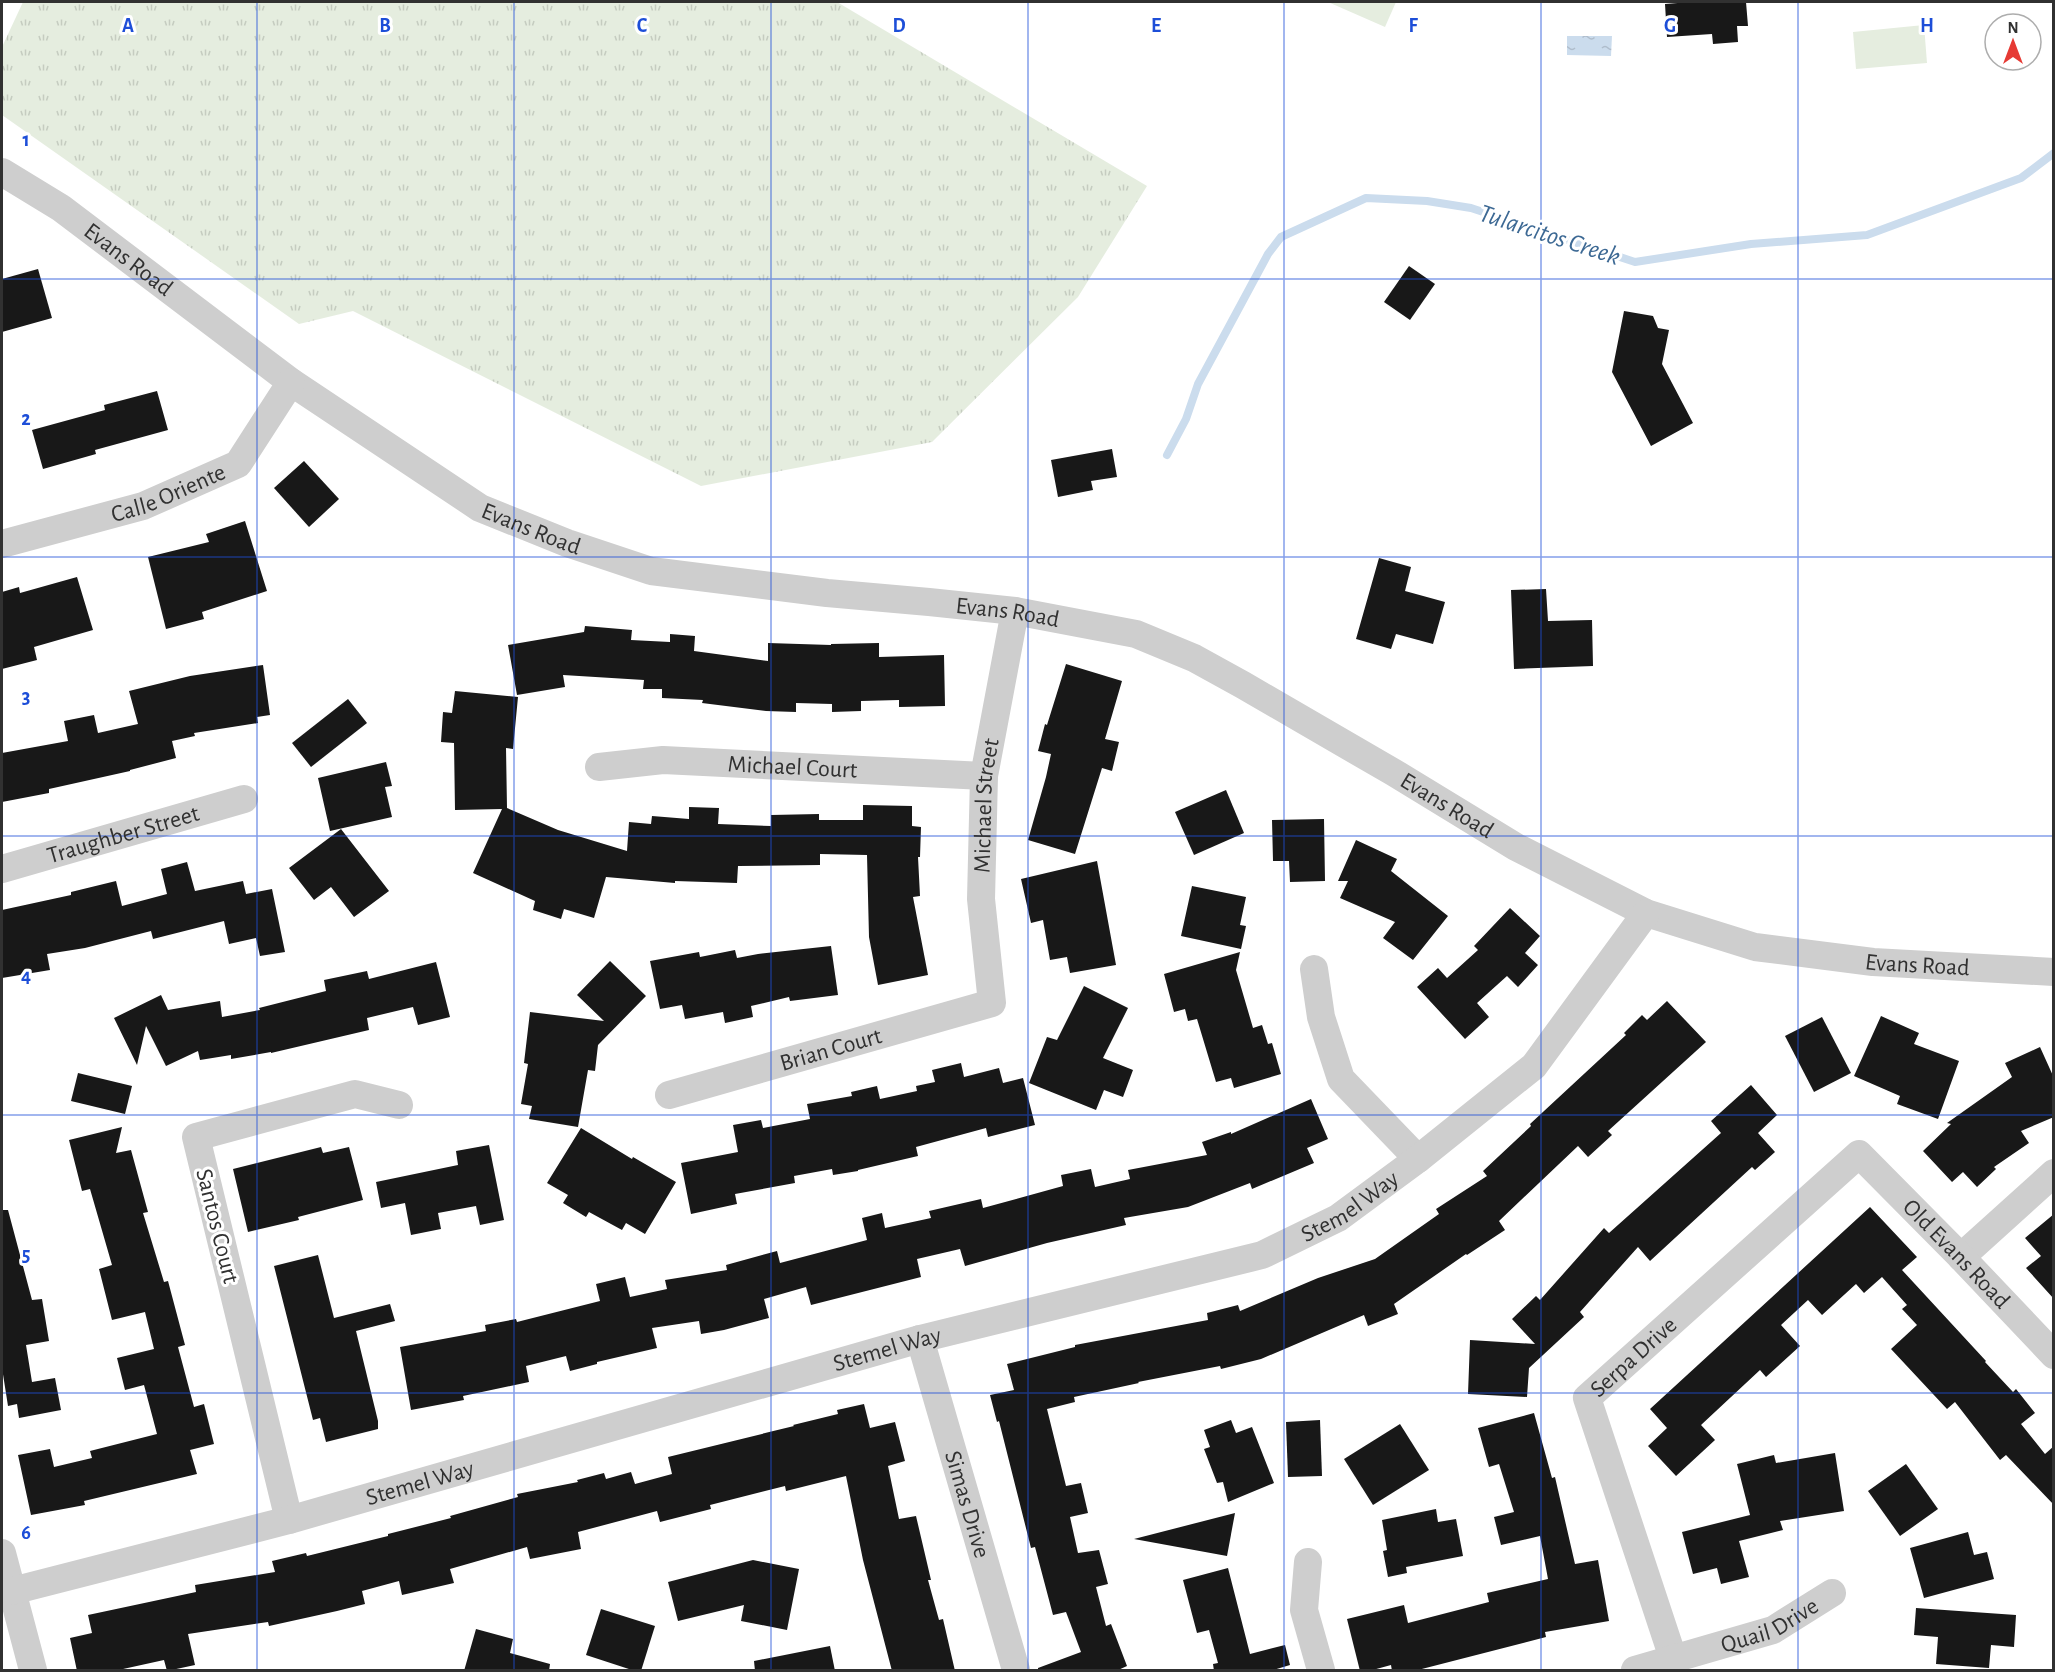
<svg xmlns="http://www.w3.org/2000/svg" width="2055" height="1672" viewBox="0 0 2055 1672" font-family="'Alegreya Sans',sans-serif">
<defs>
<pattern id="grass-tufts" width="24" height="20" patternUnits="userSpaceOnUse" patternTransform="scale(1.5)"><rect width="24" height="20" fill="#e5eddf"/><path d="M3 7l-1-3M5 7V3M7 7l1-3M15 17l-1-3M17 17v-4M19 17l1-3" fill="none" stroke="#c5ccc0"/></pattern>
<pattern id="water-ripples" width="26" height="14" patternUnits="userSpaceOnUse" patternTransform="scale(1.5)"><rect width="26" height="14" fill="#cbdced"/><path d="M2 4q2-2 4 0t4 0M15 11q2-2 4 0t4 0" fill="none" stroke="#afbdcc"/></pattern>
</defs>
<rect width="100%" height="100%" fill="#fff"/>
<!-- grass -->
<polygon fill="url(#grass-tufts)" points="23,2 837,2 1147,186 1078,297 932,442 701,486 353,311 299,324 2,115 2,47"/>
<!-- park -->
<g fill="#e5eddf">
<polygon points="1328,2 1396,2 1385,27"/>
<polygon points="1924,25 1927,63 1856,69 1853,32"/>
</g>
<!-- water -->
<polygon fill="url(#water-ripples)" points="1567,36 1612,36 1611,56 1567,55"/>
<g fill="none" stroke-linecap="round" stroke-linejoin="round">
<!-- stream -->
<polyline stroke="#cbdced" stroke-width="8" points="1167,455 1186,419 1198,384 1268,254 1281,237 1366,198 1427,201 1471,208 1635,262 1751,244 1867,235 2021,178 2054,153"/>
</g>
<!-- building -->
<g fill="#181818">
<polygon points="1690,2 1746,2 1748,26 1737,26 1738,42 1713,44 1712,34 1667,37 1665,4"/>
<polygon points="1409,266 1435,284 1410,320 1384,302"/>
<polygon points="38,269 52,318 2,332 2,279"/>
<polygon points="1624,311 1653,316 1658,328 1669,330 1662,364 1693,423 1651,446 1612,372"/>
<polygon points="157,391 168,430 95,450 96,454 43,469 32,430 105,410 104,405"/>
<polygon points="1112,449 1117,477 1091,481 1093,490 1058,497 1051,460"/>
<polygon points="304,461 339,499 309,527 274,488"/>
<polygon points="245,521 267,591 202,612 204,619 166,629 148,557 209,542 206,534"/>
<polygon points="1379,558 1411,567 1405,591 1445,602 1433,644 1396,634 1391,649 1356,639"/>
<polygon points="77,577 93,630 34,647 37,660 2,669 2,592 19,587 20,593"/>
<polygon points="1546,589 1548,621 1592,620 1593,666 1514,669 1511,590"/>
<polygon points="585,626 632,630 631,640 670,642 670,634 695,636 694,651 768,661 768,643 831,645 831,644 879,643 879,657 944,655 945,706 899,707 899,700 861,701 861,711 832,712 832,704 796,703 796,712 766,711 702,703 703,700 662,698 662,689 643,689 644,680 563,675 565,687 517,695 508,645 584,632"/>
<polygon points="1066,664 1122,681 1105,739 1119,742 1112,771 1102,768 1075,854 1028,840 1046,777 1051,754 1038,751 1045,724 1047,725"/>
<polygon points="263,665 270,715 257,717 258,723 194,733 195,736 172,741 176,758 130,770 130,771 49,789 49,793 2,802 2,753 68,741 64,721 94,715 98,733 138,724 129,691 190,676"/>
<polygon points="455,691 518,697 513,749 506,748 507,808 558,830 627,851 629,822 651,824 652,816 689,819 689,807 719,808 718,824 771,826 771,815 819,814 819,820 863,820 863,805 912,806 912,826 921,827 920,857 918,857 920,896 913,897 928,975 878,985 869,937 867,855 820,854 820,865 738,866 737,883 675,881 675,883 606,877 594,918 564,909 561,919 533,910 535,901 473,873 502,809 455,810 454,743 441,742 443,712 452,713"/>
<polygon points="348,699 367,723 311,767 292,743"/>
<polygon points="386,762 392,786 385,787 392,817 330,831 318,778"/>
<polygon points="1226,790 1244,833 1194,855 1175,812"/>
<polygon points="1324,819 1325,881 1290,882 1289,861 1273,861 1272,820"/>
<polygon points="341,829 389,891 354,917 331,887 314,900 289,868"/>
<polygon points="1356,840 1397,859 1391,871 1448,916 1413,960 1383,938 1395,922 1340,898 1348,881 1338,881"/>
<polygon points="1097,861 1116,965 1070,973 1067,957 1050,960 1043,920 1031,923 1021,879"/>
<polygon points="187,862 195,891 243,881 246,894 272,889 285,952 260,956 256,938 229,944 224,921 153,939 151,931 85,948 47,954 50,970 2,978 2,910 71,895 71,892 116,881 122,906 167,894 161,869"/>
<polygon points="1192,886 1246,897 1240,925 1246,926 1241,949 1181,936"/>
<polygon points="1510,908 1540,936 1525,953 1538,965 1518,987 1507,976 1477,1003 1489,1017 1465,1039 1417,987 1438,968 1447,978 1478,950 1474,946"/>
<polygon points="831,946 838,995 790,1001 789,997 751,1006 753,1017 725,1023 723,1012 685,1019 682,1005 660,1009 650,961 699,952 700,957 735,950 737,958 758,954"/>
<polygon points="1240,952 1236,970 1253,1028 1262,1025 1268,1044 1272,1043 1281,1074 1234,1088 1231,1078 1216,1082 1197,1019 1188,1021 1185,1009 1174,1012 1164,974"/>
<polygon points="610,961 646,996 598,1045 595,1071 588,1070 578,1127 529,1119 532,1106 521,1104 528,1064 524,1063 530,1012 604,1021 577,995"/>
<polygon points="436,962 450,1017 418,1025 413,1007 367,1018 369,1030 271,1053 271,1052 231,1059 231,1055 200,1060 198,1051 166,1066 146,1026 137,1065 114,1018 161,995 168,1010 220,1001 222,1017 260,1010 259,1008 326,991 324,980 367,971 369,979"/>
<polygon points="1084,986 1128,1008 1103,1058 1133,1070 1123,1097 1104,1090 1096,1110 1029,1083 1047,1037 1057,1040"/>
<polygon points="1667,1001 1706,1042 1608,1131 1612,1135 1588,1157 1578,1146 1499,1221 1505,1230 1467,1255 1466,1254 1394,1304 1398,1314 1368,1326 1364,1315 1261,1359 1221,1369 1220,1366 1138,1382 1139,1383 1074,1397 1075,1402 1047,1409 1066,1486 1081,1483 1088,1513 1070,1517 1078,1553 1099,1550 1108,1584 1096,1587 1106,1626 1111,1624 1127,1666 1116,1671 1038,1671 1038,1668 1081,1652 1066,1612 1053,1615 1035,1547 1031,1548 999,1421 997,1422 990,1395 1014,1390 1007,1364 1075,1347 1075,1345 1208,1320 1207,1313 1238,1305 1240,1311 1318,1278 1375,1259 1439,1214 1436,1209 1487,1176 1483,1171 1531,1126 1530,1124 1626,1035 1624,1033 1642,1015 1647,1020"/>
<polygon points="1881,1016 1919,1033 1914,1044 1959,1061 1938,1119 1897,1104 1900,1096 1854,1076"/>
<polygon points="1822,1017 1851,1073 1814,1092 1785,1036"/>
<polygon points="2040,1047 2054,1078 2054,1117 2021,1131 2029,1143 1994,1167 1996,1169 1977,1187 1963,1172 1952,1182 1923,1151 1951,1124 1947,1123 2012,1077 2005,1063"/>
<polygon points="961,1063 964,1077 999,1068 1003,1083 1023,1078 1035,1125 988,1137 986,1128 916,1147 918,1156 858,1170 858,1171 833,1175 832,1169 794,1176 795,1183 735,1194 737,1204 691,1214 681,1163 738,1152 733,1125 761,1120 763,1128 810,1119 807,1104 852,1096 851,1092 877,1086 880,1099 917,1091 916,1086 935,1082 932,1070"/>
<polygon points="78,1073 132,1086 125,1114 71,1101"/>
<polygon points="1751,1085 1777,1115 1758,1133 1775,1152 1755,1170 1752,1167 1650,1261 1638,1247 1580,1312 1584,1317 1529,1368 1527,1397 1468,1394 1470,1340 1535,1344 1512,1319 1536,1296 1540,1300 1604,1228 1609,1233 1721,1133 1711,1121"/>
<polygon points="1311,1099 1328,1139 1307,1148 1314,1163 1252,1189 1250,1183 1188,1207 1124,1218 1126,1225 1047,1243 965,1266 960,1249 917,1259 921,1277 811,1305 806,1287 764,1299 769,1318 724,1330 701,1334 699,1321 652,1328 657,1348 597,1362 597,1364 570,1371 566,1356 526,1366 529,1382 463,1396 464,1400 411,1410 400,1347 486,1331 485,1325 516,1319 517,1322 600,1301 596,1284 625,1277 630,1297 667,1289 665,1280 727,1270 726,1265 777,1251 780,1263 867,1240 862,1218 882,1213 885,1228 931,1218 929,1211 981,1199 983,1208 1063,1186 1061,1175 1091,1169 1095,1187 1130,1179 1128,1170 1207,1155 1202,1142 1231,1132 1231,1134"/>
<polygon points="122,1127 116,1153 131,1150 148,1212 143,1213 164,1282 168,1281 185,1345 178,1347 194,1407 204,1404 214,1444 190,1450 197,1474 84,1501 85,1505 31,1515 18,1455 50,1449 54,1467 92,1458 90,1451 157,1434 144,1385 125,1390 117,1358 154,1349 145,1312 112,1320 99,1269 112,1265 90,1189 82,1191 69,1140"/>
<polygon points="581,1128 632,1159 633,1157 676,1182 645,1234 626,1223 622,1230 589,1212 586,1217 563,1203 568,1195 547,1183"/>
<polygon points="489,1145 504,1220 480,1225 476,1206 438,1213 441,1229 411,1235 405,1203 381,1208 376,1182 458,1165 456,1151"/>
<polygon points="321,1147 323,1153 349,1147 363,1200 298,1217 299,1220 248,1232 233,1169"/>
<polygon points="1870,1207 1917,1257 1902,1270 1986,1361 1985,1362 2013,1392 2016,1389 2035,1413 2021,1424 2045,1454 2054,1446 2054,1505 2006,1455 2000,1460 1955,1402 1947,1409 1891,1349 1917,1325 1902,1309 1907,1305 1882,1277 1864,1293 1856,1284 1822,1315 1808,1300 1781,1325 1800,1346 1766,1377 1760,1370 1701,1425 1715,1440 1676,1476 1648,1446 1667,1428 1650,1409"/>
<polygon points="2,1210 8,1210 32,1300 42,1299 49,1341 26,1345 32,1382 55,1378 61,1410 19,1418 17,1404 8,1406 2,1368"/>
<polygon points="2054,1214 2054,1299 2026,1268 2041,1256 2025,1238"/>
<polygon points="318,1255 334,1318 390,1304 395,1321 356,1331 378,1421 378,1429 326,1442 320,1418 313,1420 274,1266"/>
<polygon points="864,1404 870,1428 895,1422 905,1461 888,1466 899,1519 916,1516 931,1580 928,1580 939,1620 943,1619 955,1671 892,1671 863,1560 846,1476 786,1491 785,1486 710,1505 711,1509 660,1522 657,1511 578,1532 581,1549 530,1559 527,1547 450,1569 454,1583 402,1595 399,1581 362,1591 365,1604 337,1611 269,1626 268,1622 188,1634 195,1665 167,1671 164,1660 114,1671 77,1671 70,1638 92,1633 88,1615 196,1592 195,1585 275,1572 272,1561 306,1553 307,1556 388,1536 388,1534 451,1518 450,1516 518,1497 517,1494 578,1482 577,1480 604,1473 606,1479 631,1472 635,1484 672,1474 668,1457 794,1426 793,1425 838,1414 837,1410"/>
<polygon points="1534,1413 1552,1478 1555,1477 1575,1564 1598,1560 1609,1621 1545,1632 1546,1637 1414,1671 1392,1671 1391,1665 1369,1671 1360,1671 1347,1619 1404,1605 1408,1623 1489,1602 1487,1593 1548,1579 1540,1536 1501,1545 1494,1517 1514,1512 1499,1464 1489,1467 1478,1428"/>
<polygon points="1231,1420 1236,1433 1252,1427 1274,1483 1228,1502 1223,1482 1217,1483 1204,1449 1210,1447 1204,1430"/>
<polygon points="1320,1420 1322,1476 1288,1477 1286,1422"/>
<polygon points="1400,1424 1429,1470 1373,1505 1344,1459"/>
<polygon points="1835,1453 1844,1511 1780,1521 1783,1530 1739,1541 1749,1577 1721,1584 1717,1568 1693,1574 1682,1532 1750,1515 1737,1464 1774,1455 1776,1463"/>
<polygon points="1906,1464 1938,1509 1900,1536 1868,1491"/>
<polygon points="1436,1509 1438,1522 1456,1519 1463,1556 1406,1567 1407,1573 1388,1577 1383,1551 1387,1550 1382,1520"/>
<polygon points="1235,1513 1227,1556 1134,1539"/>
<polygon points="1968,1532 1974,1555 1987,1552 1994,1579 1924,1598 1910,1548"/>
<polygon points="753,1560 799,1569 787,1630 741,1621 744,1605 678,1621 668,1582"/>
<polygon points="1228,1568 1250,1654 1285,1645 1290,1665 1270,1671 1214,1671 1213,1664 1218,1663 1209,1630 1197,1633 1183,1580"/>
<polygon points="1916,1608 2016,1615 2014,1647 1991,1645 1989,1668 1936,1664 1938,1637 1914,1635"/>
<polygon points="601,1609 655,1626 641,1671 635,1671 586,1655"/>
<polygon points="476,1629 513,1639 510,1653 550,1664 549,1671 464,1671"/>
<polygon points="830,1646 835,1671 755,1671 754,1661"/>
</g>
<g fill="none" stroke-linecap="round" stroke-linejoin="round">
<!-- minor -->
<g stroke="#cecece" stroke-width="28">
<path id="s1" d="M2 172 61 208 291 382 480 508 567 543 651 571 827 593 929 602 1015 611 1136 634 1194 658 1243 685 1393 772 1516 847 1646 913 1755 947 1873 962 2054 972"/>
<path id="s2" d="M2 544 143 506 238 464 291 382"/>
<path id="s3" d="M599 767 663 760 984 776"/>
<path id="s4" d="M2 869 244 799"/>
<polyline points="1314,969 1321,1017 1341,1079 1418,1159"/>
<path id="s5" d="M669 1095 992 1003 981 899 984 776 1015 611"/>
<polyline points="1961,1257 2054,1173"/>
<path id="s6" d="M920 1339 1016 1670"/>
<polyline points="289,1520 196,1137 355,1094 399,1105"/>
<polyline points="2,1553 33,1670"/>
<polyline points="1308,1562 1304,1610 1321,1670"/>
<path id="s7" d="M12 1591 289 1520 920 1339 1262 1255 1338 1218 1418 1159 1534 1066 1646 913"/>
<path id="s8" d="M1674 1661 1587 1398 1859 1154 1961 1257 2054 1355"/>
<path id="s9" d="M1635 1670 1773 1630 1832 1593"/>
</g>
</g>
<!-- grid -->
<path fill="none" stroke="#1d4ed8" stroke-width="1.5" stroke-opacity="0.55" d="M257 2V1670M514 2V1670M771 2V1670M1028 2V1670M1284 2V1670M1541 2V1670M1798 2V1670M2 279H2054M2 557H2054M2 836H2054M2 1115H2054M2 1393H2054"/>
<g text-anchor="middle" stroke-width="6" stroke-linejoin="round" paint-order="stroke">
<!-- street labels -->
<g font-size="24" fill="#313131" stroke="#fff">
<text dy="8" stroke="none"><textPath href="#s1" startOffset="154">Evans Road</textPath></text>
<text dy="8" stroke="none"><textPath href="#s2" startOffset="174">Calle Oriente</textPath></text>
<text dy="8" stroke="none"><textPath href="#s1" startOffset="640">Evans Road</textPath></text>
<text dy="8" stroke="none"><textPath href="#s1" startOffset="1126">Evans Road</textPath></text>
<text dy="8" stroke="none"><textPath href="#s3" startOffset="194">Michael Court</textPath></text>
<text dy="8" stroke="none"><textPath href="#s1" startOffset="1612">Evans Road</textPath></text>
<text dy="8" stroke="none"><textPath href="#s5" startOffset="534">Michael Street</textPath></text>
<text dy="8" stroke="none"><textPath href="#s4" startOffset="126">Traughber Street</textPath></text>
<text dy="8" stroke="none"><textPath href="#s1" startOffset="2116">Evans Road</textPath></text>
<text dy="8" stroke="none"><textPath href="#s5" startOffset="168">Brian Court</textPath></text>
<text dy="8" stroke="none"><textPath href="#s7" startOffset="1395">Stemel Way</textPath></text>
<text transform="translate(218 1226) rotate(76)" y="8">Santos Court</text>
<text dy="8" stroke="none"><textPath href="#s8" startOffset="782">Old Evans Road</textPath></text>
<text dy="8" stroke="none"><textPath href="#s7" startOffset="908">Stemel Way</textPath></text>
<text dy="8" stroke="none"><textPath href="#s8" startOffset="339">Serpa Drive</textPath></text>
<text dy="8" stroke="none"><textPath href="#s7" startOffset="422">Stemel Way</textPath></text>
<text dy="8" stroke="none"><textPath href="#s6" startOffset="172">Simas Drive</textPath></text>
<text dy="8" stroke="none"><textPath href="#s9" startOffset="142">Quail Drive</textPath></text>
</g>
<!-- water labels -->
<g font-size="26" font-style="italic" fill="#3d6994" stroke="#fff">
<text transform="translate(1550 234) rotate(18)" y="9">Tularcitos Creek</text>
</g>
</g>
<g font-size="20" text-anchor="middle" font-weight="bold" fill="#1d4ed8" stroke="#fff" stroke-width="6" stroke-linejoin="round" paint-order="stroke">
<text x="128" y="32">A</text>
<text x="385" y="32">B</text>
<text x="642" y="32">C</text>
<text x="899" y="32">D</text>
<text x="1156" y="32">E</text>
<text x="1413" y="32">F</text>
<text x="1670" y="32">G</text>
<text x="1927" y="32">H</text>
<text x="26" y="146">1</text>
<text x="26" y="425">2</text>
<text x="26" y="703">3</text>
<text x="26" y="982">4</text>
<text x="26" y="1261">5</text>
<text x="26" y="1539">6</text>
</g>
<!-- border -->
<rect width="2055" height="1672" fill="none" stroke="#313131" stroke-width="6"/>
<!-- north arrow -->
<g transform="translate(2013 42)"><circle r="28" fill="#ffffff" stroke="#adadad" stroke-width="1.5"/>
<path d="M0-4.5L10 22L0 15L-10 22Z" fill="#e63a34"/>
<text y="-9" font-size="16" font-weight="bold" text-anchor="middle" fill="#313131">N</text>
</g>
</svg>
